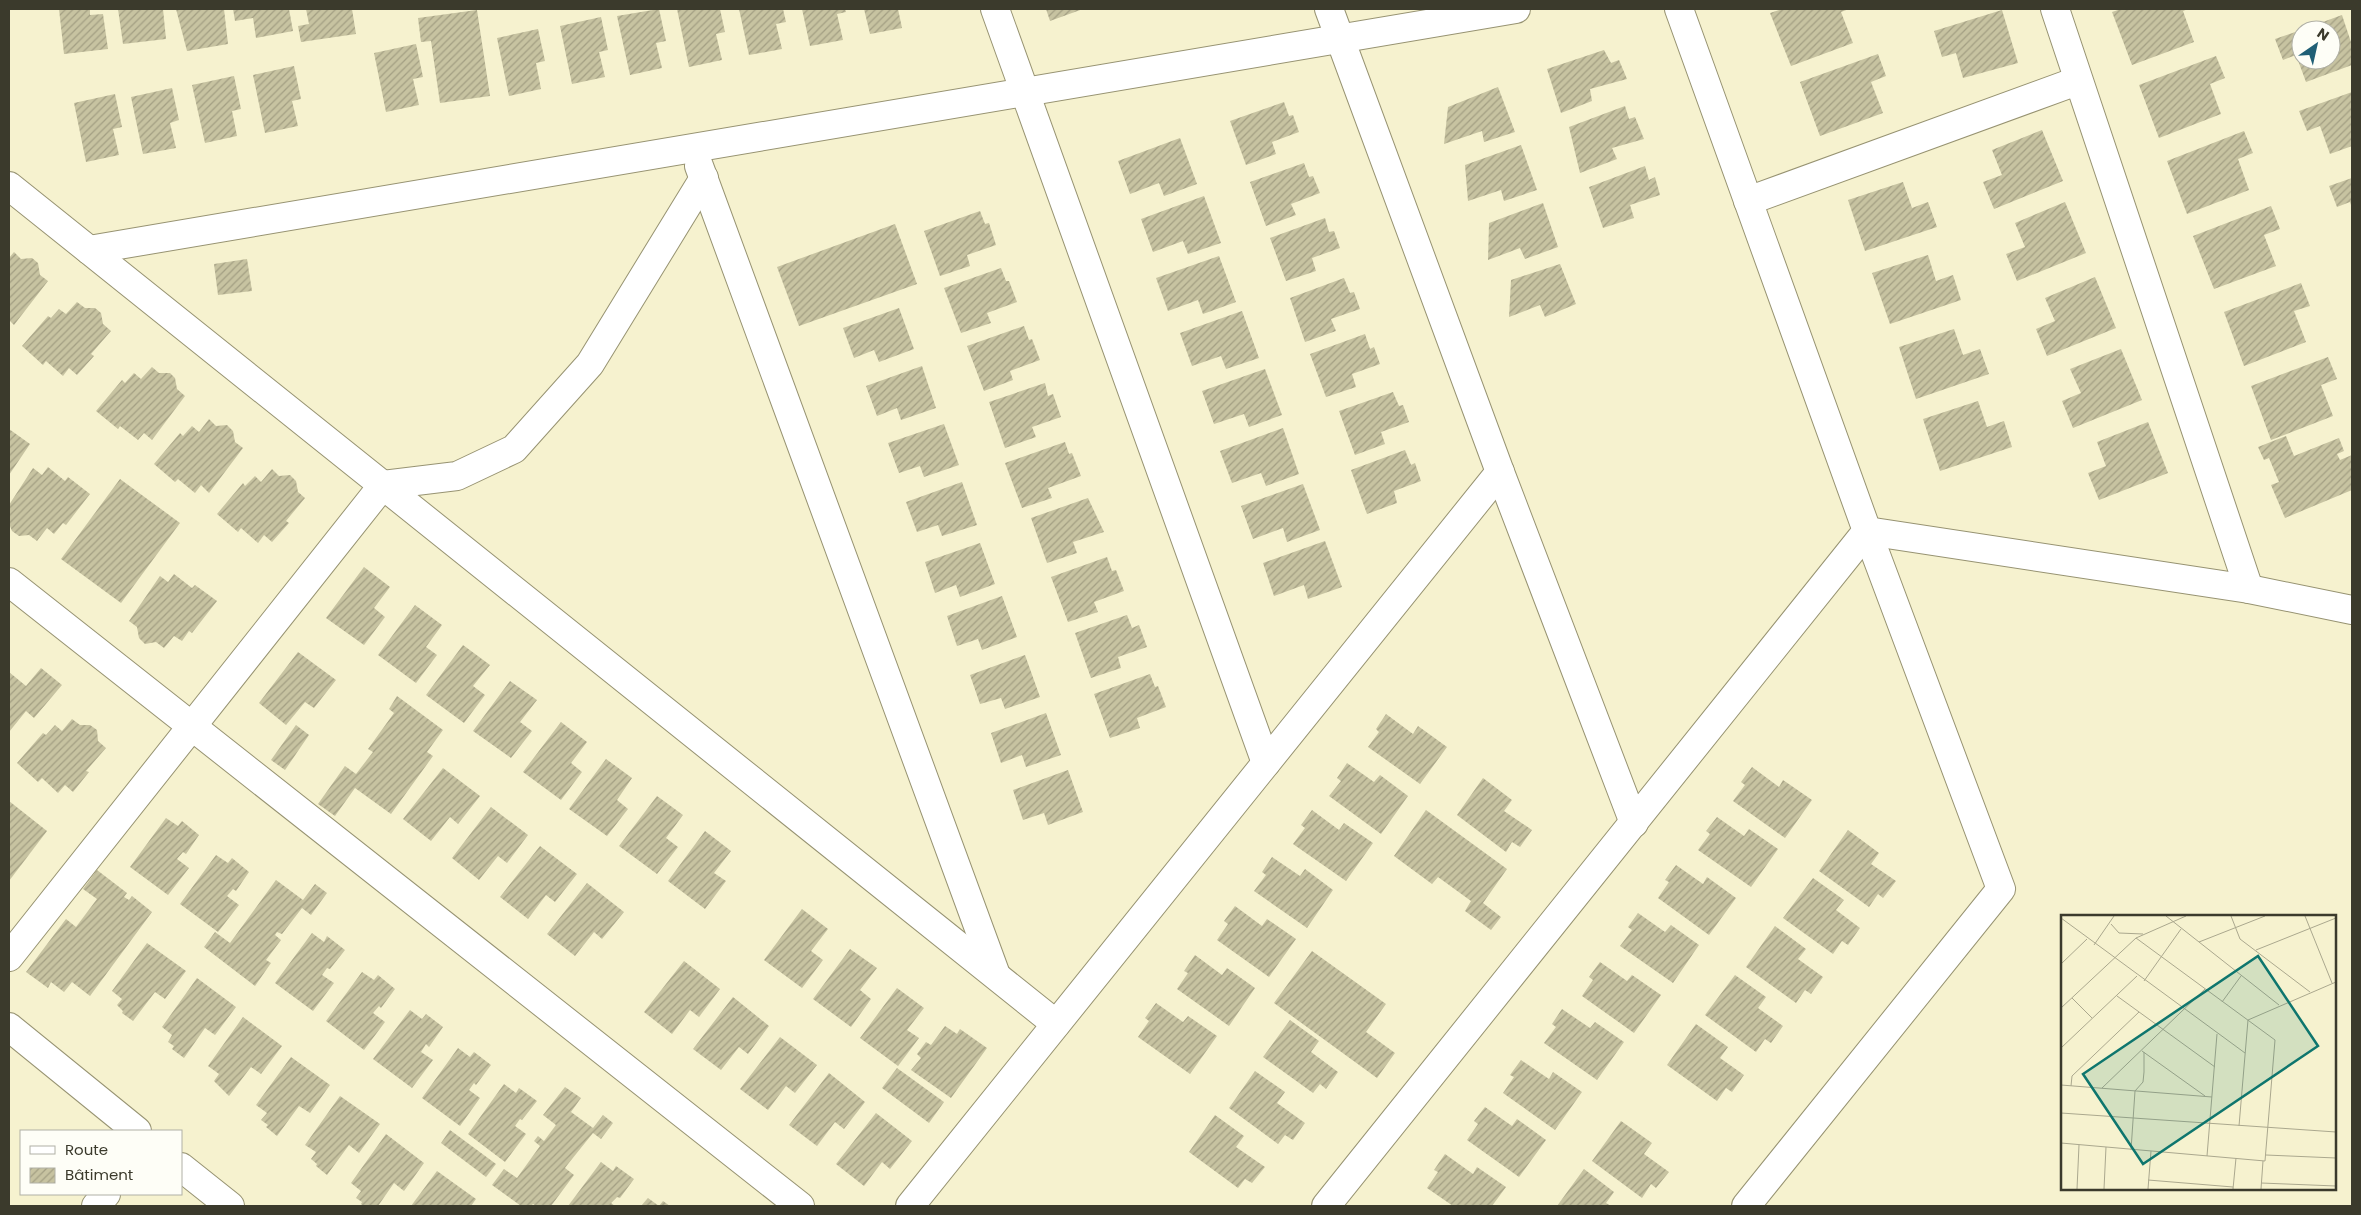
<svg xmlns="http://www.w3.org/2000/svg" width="2361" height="1215" viewBox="0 0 2361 1215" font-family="Poppins,sans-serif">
<defs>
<pattern id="building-hatch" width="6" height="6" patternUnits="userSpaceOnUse" patternTransform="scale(1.25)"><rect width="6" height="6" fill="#c7c3a1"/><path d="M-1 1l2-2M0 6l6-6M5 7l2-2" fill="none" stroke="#a39f83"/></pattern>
</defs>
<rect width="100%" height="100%" fill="#f6f2cf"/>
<!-- building -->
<g fill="url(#building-hatch)">
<polygon points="59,9 90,9 90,15 103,14 108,49 64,54"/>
<polygon points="118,9 163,9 166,39 123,44"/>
<polygon points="176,9 224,9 228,44 187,51"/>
<polygon points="233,9 289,9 293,31 256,38 253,18 235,21"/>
<polygon points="306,9 352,9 356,34 301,42 298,26 309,24"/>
<polygon points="659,9 666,41 656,43 662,68 630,75 617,16"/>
<polygon points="677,9 720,9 725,32 716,34 722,60 689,67"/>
<polygon points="739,9 783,9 786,22 776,24 782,49 749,55"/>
<polygon points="802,9 845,9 846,12 837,14 843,40 810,46"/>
<polygon points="864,9 898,9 902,28 870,34"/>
<polygon points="1046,9 1083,9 1050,21"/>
<polygon points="1782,9 1849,9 1841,12 1853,43 1791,66 1770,13"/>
<polygon points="2121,9 2188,9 2183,11 2194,42 2132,65 2112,12"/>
<polygon points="477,10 490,96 440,103 431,41 421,42 418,18"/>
<polygon points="2002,10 2018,63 1963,78 1956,53 1942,57 1934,31"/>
<polygon points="2342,15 2352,45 2352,65 2306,82 2296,55 2283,60 2275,39 2301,30 2301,60 2331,60 2331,30 2301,30"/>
<polygon points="601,17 608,50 599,52 605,77 572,84 560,26"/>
<polygon points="538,29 545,61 536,63 541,89 509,96 497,38"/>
<polygon points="416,44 423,77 413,79 419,105 386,112 374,53"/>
<polygon points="1604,50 1611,63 1619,60 1627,79 1590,89 1592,101 1561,113 1547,69"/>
<polygon points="1878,54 1886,76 1871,82 1883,113 1820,136 1800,82"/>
<polygon points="2216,56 2225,78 2210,84 2221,114 2159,138 2139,85"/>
<polygon points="294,66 301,99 292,101 298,126 265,133 253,75"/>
<polygon points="234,76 241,109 232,111 237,136 205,143 192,85"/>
<polygon points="1498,87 1515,132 1484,142 1482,131 1444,144 1448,107"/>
<polygon points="172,88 179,120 170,123 176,148 143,154 131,97"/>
<polygon points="2352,92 2352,146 2330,154 2320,126 2307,131 2299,111"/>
<polygon points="115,94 122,127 113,129 119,155 86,162 74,103"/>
<polygon points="1284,102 1289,116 1293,115 1299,132 1272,142 1276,154 1246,165 1230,121"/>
<polygon points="1625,106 1629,119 1635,117 1644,139 1612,148 1617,159 1580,173 1569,127"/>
<polygon points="2042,130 2063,181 1994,209 1983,182 2002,175 1992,150"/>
<polygon points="2244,131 2253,153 2238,159 2249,190 2187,214 2167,161"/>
<polygon points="1180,138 1197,184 1164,196 1159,183 1130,194 1118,161"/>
<polygon points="1521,145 1537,190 1504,201 1501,190 1468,201 1465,165"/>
<polygon points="1304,163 1309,177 1313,176 1320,193 1291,204 1296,215 1266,226 1250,182"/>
<polygon points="1645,166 1649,180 1655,177 1660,195 1630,205 1634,218 1603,228 1589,187"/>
<polygon points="2352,178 2352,208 2350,202 2337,207 2329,186"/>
<polygon points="1903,182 1912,208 1928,202 1937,227 1865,251 1848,200"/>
<polygon points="1204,196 1221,243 1188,254 1183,241 1153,252 1141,219"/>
<polygon points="2065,202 2086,253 2017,281 2006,254 2025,247 2015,223"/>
<polygon points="1543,203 1558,247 1525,259 1520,248 1488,260 1489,223"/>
<polygon points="2271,206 2280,229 2264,235 2276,266 2214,289 2193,236"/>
<polygon points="980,211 985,224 989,223 996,245 967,255 970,266 940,276 924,231"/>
<polygon points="1325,218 1329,232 1334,231 1340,248 1312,258 1316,271 1286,281 1270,238"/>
<polygon points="895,224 917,284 799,326 777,267"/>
<polygon points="14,252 21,259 32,258 38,263 40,275 48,281 14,325 9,320 9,258"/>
<polygon points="1928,255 1936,281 1953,275 1961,300 1890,324 1872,273"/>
<polygon points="1219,256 1236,302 1203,314 1198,300 1168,311 1156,278"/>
<polygon points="247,259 252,291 218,295 214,264"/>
<polygon points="1560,264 1576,304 1545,317 1540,305 1509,317 1511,280"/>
<polygon points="1001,268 1006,281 1009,281 1017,302 987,313 991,323 961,333 944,288"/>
<polygon points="2095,277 2116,328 2047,356 2036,329 2055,321 2045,298"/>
<polygon points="1344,278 1350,293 1354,292 1360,309 1331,319 1336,331 1305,342 1290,298"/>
<polygon points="2301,283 2310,306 2294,311 2306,342 2244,366 2224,312"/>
<polygon points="77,302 85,308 95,308 101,313 103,324 111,331 91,354 94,356 77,375 69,368 63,376 46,361 43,365 22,346 48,316 51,318 59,309 66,314"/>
<polygon points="899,308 914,349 879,362 874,350 854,358 843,328"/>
<polygon points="1242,311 1259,358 1226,369 1221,356 1192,366 1180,333"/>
<polygon points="1024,326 1029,340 1032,339 1040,360 1010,371 1013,380 984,391 967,346"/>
<polygon points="1954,329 1963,355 1980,349 1989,374 1916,399 1899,347"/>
<polygon points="1365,334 1370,349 1374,347 1380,364 1352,374 1356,387 1326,397 1310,354"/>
<polygon points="2121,349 2142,400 2073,428 2062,401 2081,393 2070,369"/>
<polygon points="2328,357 2337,379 2321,385 2333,416 2271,440 2251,386"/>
<polygon points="922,366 936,408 901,420 897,408 877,416 866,386"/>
<polygon points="152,367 159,373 170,373 175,378 177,389 185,396 152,440 144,433 138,440 120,426 118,429 96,411 122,380 125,383 134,373 141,379"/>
<polygon points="1265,369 1282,415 1249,427 1244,414 1214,424 1202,391"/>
<polygon points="1045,383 1048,396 1053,394 1061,417 1032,427 1036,437 1005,448 989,402"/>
<polygon points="1393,392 1399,406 1403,405 1409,422 1381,432 1385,444 1355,455 1339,411"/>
<polygon points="1978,401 1987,427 2004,421 2012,447 1940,471 1923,419"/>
<polygon points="209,419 216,426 227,425 233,431 235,442 243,448 209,493 201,485 195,493 178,479 175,482 154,464 180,433 183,436 192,426 199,432"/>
<polygon points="2148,422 2168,473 2099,500 2088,473 2106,466 2097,442"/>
<polygon points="944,424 959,465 924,477 920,466 899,473 888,443"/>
<polygon points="1283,428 1299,474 1266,486 1261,473 1232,483 1220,451"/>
<polygon points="9,429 30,444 9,475"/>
<polygon points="2286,436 2294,456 2339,438 2344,451 2337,454 2340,460 2352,455 2352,490 2285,518 2271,485 2279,482 2269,458 2264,460 2258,447"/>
<polygon points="1065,442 1069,454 1072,453 1081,476 1048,488 1052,498 1022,508 1005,463"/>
<polygon points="1405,450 1411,465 1415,463 1421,481 1394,491 1397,503 1367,514 1351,470"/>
<polygon points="48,467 65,481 68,477 90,494 66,525 63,523 54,534 47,528 37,541 29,535 19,536 12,531 10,526 9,505 33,468 42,475"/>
<polygon points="272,469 279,476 290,475 296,481 298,492 305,498 286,521 289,523 272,542 264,535 258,543 241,528 238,532 217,514 243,483 245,486 255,476 261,482"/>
<polygon points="120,479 180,523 121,603 61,559"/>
<polygon points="962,482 977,525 942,536 938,525 917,532 906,502"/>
<polygon points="1303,484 1320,530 1287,542 1283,528 1253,539 1241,506"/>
<polygon points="1088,498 1104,532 1073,542 1077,553 1047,563 1031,518"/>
<polygon points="1325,541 1342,587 1308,599 1304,585 1274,596 1263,563"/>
<polygon points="980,543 995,584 960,597 956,585 935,593 925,562"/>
<polygon points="1107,557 1112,571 1116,570 1124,591 1094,602 1098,612 1068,622 1051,577"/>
<polygon points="364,567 390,587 374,608 385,617 364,645 326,618"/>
<polygon points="174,574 192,588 195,585 217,601 192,633 189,631 182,641 174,636 164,648 156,642 145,644 139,638 137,627 129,621 160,576 168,582"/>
<polygon points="1002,596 1017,637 982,650 978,639 957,646 947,616"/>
<polygon points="415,605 442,625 426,647 437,655 416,683 378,655"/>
<polygon points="1127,615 1132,628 1139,625 1147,647 1118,657 1121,668 1091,678 1075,633"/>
<polygon points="463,645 490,665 473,686 485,695 464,723 426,695"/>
<polygon points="298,652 336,680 314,708 305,702 286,725 259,703"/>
<polygon points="1025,655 1040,697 1005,709 1001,698 980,704 970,675"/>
<polygon points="41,668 62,685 34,718 26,711 9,732 9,672 26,686"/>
<polygon points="1150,674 1155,687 1158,686 1166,707 1137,718 1140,728 1110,738 1094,694"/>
<polygon points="510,681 537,700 520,722 532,731 511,758 473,731"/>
<polygon points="397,696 443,730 427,752 433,756 391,814 355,788 335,816 318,804 345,766 356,774 373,752 368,749 394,713 389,709"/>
<polygon points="1046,713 1061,755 1026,767 1022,755 1001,763 991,733"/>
<polygon points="1386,714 1413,734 1418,726 1447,747 1420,784 1368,747 1379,732 1376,729"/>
<polygon points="72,719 80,725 90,725 97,730 98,741 106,748 86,771 89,772 73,792 65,785 58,793 42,778 38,782 17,763 43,733 46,735 55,725 62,731"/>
<polygon points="561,722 587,742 571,763 582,772 561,800 523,772"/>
<polygon points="296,725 309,735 285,770 271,760"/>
<polygon points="606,759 632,778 617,800 628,809 607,836 569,809"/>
<polygon points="1347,763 1374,782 1380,775 1408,796 1381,834 1329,796 1341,781 1337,778"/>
<polygon points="1752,767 1779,787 1783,780 1812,800 1785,838 1733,801 1745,785 1741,782"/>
<polygon points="443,768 480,796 458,824 450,817 431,841 403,819"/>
<polygon points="1068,770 1083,812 1048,825 1044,813 1023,820 1013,790"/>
<polygon points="1483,778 1512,800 1504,811 1532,830 1520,847 1512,842 1506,852 1457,815"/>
<polygon points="657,796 683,815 666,838 678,847 657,874 619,846"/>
<polygon points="9,801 47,831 9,881"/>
<polygon points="491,807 528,835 507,863 498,856 479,880 452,858"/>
<polygon points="1312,810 1339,830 1344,823 1373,843 1346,881 1293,844 1305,828 1301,825"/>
<polygon points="1426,810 1507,869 1483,903 1501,917 1491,930 1465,911 1471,901 1438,877 1432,884 1394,856"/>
<polygon points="1717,817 1744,836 1749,829 1778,849 1751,887 1698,850 1710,834 1706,831"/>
<polygon points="166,818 178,826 182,821 199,835 186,854 183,852 177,859 189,868 168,895 130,867"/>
<polygon points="1848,830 1879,853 1871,864 1896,881 1883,898 1878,894 1869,907 1819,871"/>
<polygon points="705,831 731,851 714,873 726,881 705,909 668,881"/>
<polygon points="540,846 577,874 555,902 546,895 528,919 500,897"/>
<polygon points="216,855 228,863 232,858 249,872 236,891 233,889 227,896 239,905 218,932 180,904"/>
<polygon points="1272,857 1300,876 1305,869 1333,890 1307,928 1254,891 1266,875 1262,872"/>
<polygon points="1676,865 1703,884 1707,877 1736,898 1709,935 1658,898 1669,882 1665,880"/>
<polygon points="97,870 127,893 124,897 129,900 132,896 152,912 90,996 72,982 64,992 51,982 48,988 26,972 66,919 76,927 97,899 83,889"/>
<polygon points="1813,878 1844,900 1836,910 1860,928 1848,945 1842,941 1833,954 1783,918"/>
<polygon points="276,880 303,900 315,884 327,893 311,915 302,908 282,934 277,932 275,935 281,940 266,960 271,963 255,986 204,947 215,932 230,943"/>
<polygon points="587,883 624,912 602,939 594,932 575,956 547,934"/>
<polygon points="1235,906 1262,926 1267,919 1296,939 1269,977 1217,940 1228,924 1224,921"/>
<polygon points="802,909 828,929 811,951 823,960 802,988 764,960"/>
<polygon points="1638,913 1665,932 1671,925 1699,945 1673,983 1620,946 1632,930 1628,927"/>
<polygon points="1775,926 1806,949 1798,959 1823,977 1811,994 1805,990 1796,1003 1746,967"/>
<polygon points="312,933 324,942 327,936 345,950 330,969 327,968 322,975 334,983 313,1011 275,983"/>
<polygon points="147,943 186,971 165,999 155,992 133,1021 122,1013 123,1011 117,1005 122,999 112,991"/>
<polygon points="850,949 877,968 860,990 871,999 851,1027 813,999"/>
<polygon points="1312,951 1386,1004 1366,1032 1395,1053 1377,1078 1274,1003"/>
<polygon points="1195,955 1222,975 1227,968 1255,988 1229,1026 1177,989 1188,973 1184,971"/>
<polygon points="684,961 720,989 699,1017 690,1010 672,1034 644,1012"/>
<polygon points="1600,962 1627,981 1632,975 1661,995 1634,1033 1582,996 1593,980 1589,977"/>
<polygon points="362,972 374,980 378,975 395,989 381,1008 379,1006 373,1013 385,1022 364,1050 326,1021"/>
<polygon points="1735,975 1766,997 1758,1008 1783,1026 1771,1043 1765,1039 1756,1052 1705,1015"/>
<polygon points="197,978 236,1007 215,1035 205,1028 184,1058 172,1049 174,1046 168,1042 172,1035 162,1027"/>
<polygon points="897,988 924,1008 907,1030 919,1038 898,1066 860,1038"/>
<polygon points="733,997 769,1026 748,1054 739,1047 721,1070 693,1049"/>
<polygon points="1156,1003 1183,1022 1188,1016 1217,1036 1190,1074 1138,1037 1149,1021 1145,1018"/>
<polygon points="1562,1009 1590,1028 1595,1022 1624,1042 1597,1080 1544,1043 1556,1027 1552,1024"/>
<polygon points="410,1010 422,1019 426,1014 443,1027 429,1047 426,1044 421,1052 433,1060 412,1088 373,1059"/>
<polygon points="243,1017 282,1046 261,1074 251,1067 229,1096 214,1081 219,1074 208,1066"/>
<polygon points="1290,1020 1319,1041 1311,1052 1338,1072 1326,1089 1320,1084 1313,1093 1263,1057"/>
<polygon points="1696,1024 1728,1047 1720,1058 1744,1075 1732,1092 1726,1088 1717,1101 1667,1065"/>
<polygon points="945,1026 957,1034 960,1029 987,1048 951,1098 911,1070 921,1058 917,1054 926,1042 931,1045"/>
<polygon points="780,1037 817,1065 795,1093 786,1086 768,1110 740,1089"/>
<polygon points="458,1048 470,1057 474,1052 491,1065 476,1085 474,1083 469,1090 480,1098 460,1126 422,1098"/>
<polygon points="291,1057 330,1085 310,1113 299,1106 277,1136 266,1127 268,1125 261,1120 267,1113 256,1105"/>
<polygon points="1521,1060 1549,1079 1553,1072 1582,1092 1555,1130 1503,1093 1514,1077 1510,1075"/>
<polygon points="897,1068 944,1102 929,1123 882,1088"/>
<polygon points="1255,1071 1285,1092 1277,1103 1305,1123 1293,1140 1285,1135 1278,1144 1229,1108"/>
<polygon points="829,1073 865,1102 844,1129 835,1122 817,1146 789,1125"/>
<polygon points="504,1084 516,1093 519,1088 537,1101 522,1120 520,1119 515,1126 526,1134 505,1162 468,1134"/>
<polygon points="565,1087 581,1098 571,1112 593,1128 603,1115 613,1123 601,1139 593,1133 568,1164 565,1168 574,1175 551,1206 536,1206 533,1204 531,1206 521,1206 492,1185 504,1169 517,1178 540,1146 534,1141 538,1136 544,1141 556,1125 543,1115"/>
<polygon points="340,1096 380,1124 359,1153 349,1145 327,1175 316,1166 317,1164 311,1159 316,1152 305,1145"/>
<polygon points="1485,1107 1512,1126 1517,1119 1546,1140 1519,1177 1467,1140 1478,1124 1474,1121"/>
<polygon points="876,1113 912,1141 890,1169 882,1162 864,1186 836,1164"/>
<polygon points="1215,1115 1244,1136 1236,1147 1265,1167 1252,1183 1245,1179 1238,1188 1189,1152"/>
<polygon points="1621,1121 1652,1143 1644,1154 1669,1172 1656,1188 1651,1184 1642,1198 1592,1161"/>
<polygon points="450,1130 496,1164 486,1177 441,1143"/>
<polygon points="386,1134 424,1163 404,1191 394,1183 378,1206 363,1206 361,1204 362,1202 356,1198 361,1191 351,1183"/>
<polygon points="1445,1154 1473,1174 1477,1167 1506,1187 1492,1206 1453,1206 1427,1188 1438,1172 1434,1170"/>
<polygon points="601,1162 613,1171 616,1166 634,1179 620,1198 617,1197 611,1203 615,1206 568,1206"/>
<polygon points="1584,1169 1614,1192 1606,1203 1611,1206 1557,1206"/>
<polygon points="437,1171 476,1199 471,1206 411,1206"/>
<polygon points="648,1198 659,1206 663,1201 670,1206 641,1206"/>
</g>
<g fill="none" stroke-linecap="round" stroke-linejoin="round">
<!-- minor casing -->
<g stroke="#979372" stroke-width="30">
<g id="minor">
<polyline points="995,9 1266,763"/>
<polyline points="1329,9 1500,472 1634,823"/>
<polyline points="1679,9 1867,531 2001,889 1746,1206"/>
<polyline points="2055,9 2249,589"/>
<polyline points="699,166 996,975"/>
<polyline points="9,186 1056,1024"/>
<polyline points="1748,201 2077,81"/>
<polyline points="89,250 1516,9"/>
<polyline points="9,582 800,1206"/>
<polyline points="9,957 383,485 457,476 514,449 590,364 704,178"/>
<polyline points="9,1027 137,1131"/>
<polyline points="181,1167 230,1206"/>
<polyline points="96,1206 106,1194"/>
<polyline points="910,1206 1500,472"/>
<polyline points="1326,1206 1867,531 2249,589 2352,610"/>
</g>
</g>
<!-- minor -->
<use href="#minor" stroke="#fff" stroke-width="28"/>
</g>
<!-- overview -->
<g transform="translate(2061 915)">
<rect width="275" height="275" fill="#f6f2cf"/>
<path fill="none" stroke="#aba88e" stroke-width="1" d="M105 1 218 90M170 1 179 24 249 77M244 1 271 68M0 3 184 138M50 9 58 18 82 19M138 27 204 1M33 30 53 1M195 35 275 3M0 49 26 24M83 66 120 14M56 81 154 152M11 83 31 103M161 87 180 61M0 93 75 23 125 1M0 133 76 61M81 136 144 181M0 170 151 182M10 171 11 161 78 97M41 173 144 74M0 198 275 217M178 211 187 105 275 67M0 228 204 246 214 125 75 23M70 235 74 176 82 167 83 157V137M205 240 275 243M146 241 156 119M87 265 172 272M200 268 275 271M16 274 18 230M43 274 45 232M87 274 90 236M172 274 175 243M200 274 202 246"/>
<path fill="#0f766e" fill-opacity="0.15" stroke="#0f766e" stroke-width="2.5" d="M197 41 257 131 82 249 22 159Z"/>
<rect width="275" height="275" fill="none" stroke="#3b3a2c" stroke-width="2.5"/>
</g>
<!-- border -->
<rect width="2361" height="1215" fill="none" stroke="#3b3a2c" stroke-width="20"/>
<!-- legend -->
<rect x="20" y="1130" width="162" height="65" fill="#fefef7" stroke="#b0b0a6"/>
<rect x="30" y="1146" width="25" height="8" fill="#ffffff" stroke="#b0b0a6"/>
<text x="65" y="1155" font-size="15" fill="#3b3a2c">Route</text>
<rect x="30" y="1168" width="25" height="15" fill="url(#building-hatch)" stroke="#b0b0a6"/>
<text x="65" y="1180" font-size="15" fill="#3b3a2c">Bâtiment</text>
<!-- north arrow -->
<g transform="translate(2316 45) rotate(34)"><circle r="24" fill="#fefef7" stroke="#b0b0a6"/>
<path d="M0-4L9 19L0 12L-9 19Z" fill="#205f75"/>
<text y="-8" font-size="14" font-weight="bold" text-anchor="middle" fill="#3b3a2c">N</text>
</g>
</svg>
